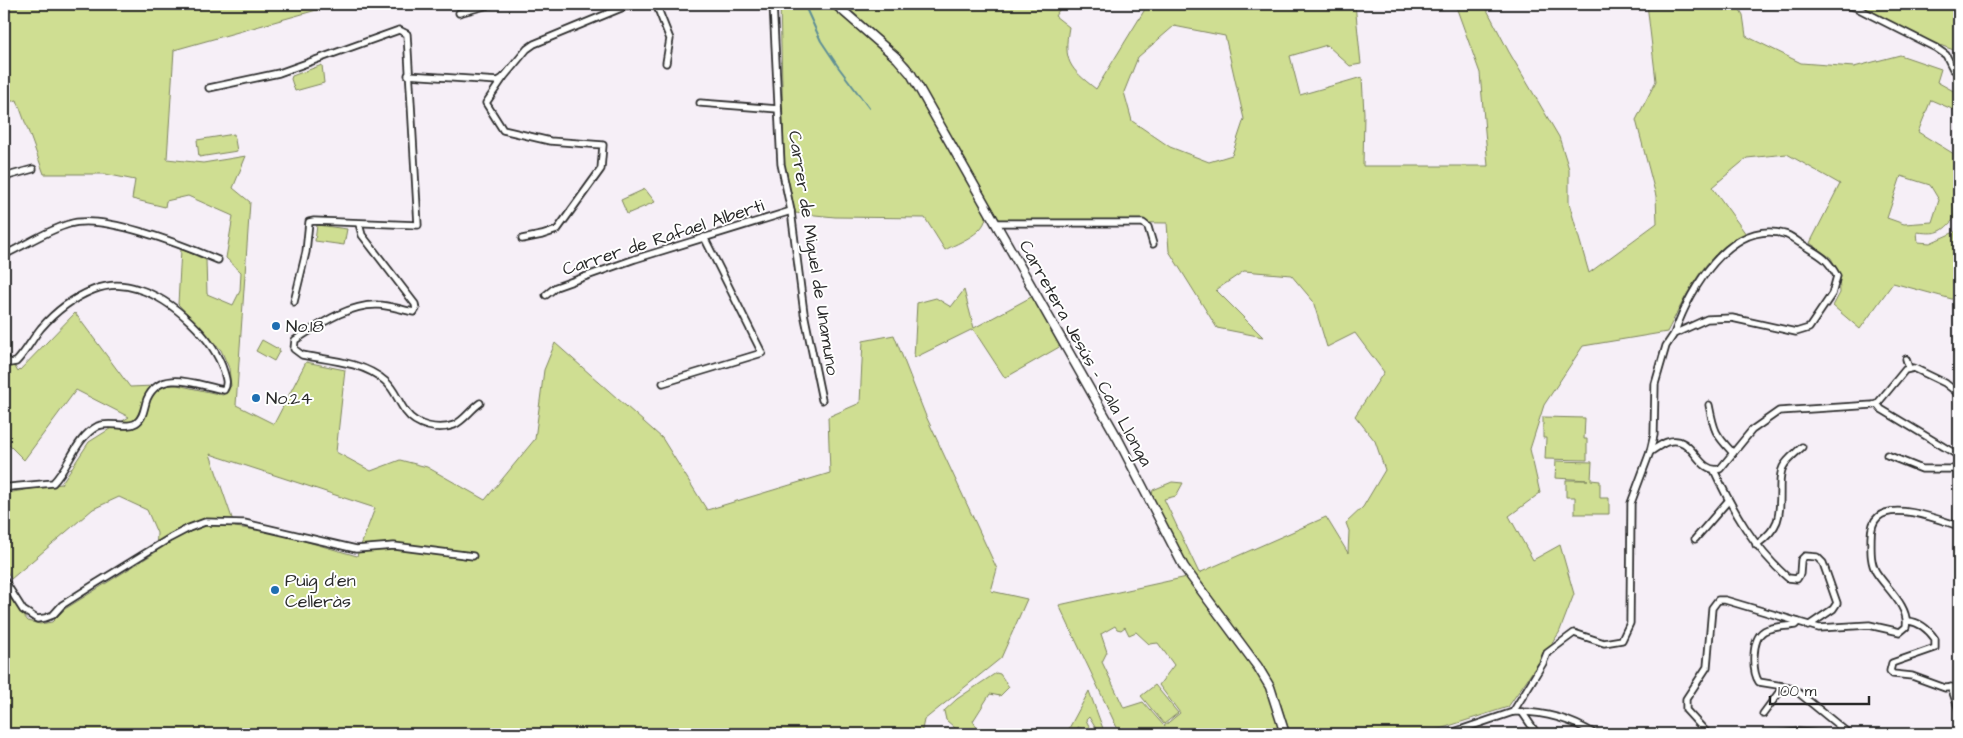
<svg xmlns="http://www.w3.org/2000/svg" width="1963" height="738" viewBox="0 0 1963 738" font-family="'Architects Daughter',sans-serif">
<rect width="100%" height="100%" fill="#f6eff7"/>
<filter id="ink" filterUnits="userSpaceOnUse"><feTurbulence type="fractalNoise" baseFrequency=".02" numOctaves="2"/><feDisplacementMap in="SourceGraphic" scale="10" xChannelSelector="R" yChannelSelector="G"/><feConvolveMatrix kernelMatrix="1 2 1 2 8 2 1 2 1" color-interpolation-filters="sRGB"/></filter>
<g filter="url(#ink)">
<!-- green -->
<g fill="#cfde92" stroke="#7d845e" fill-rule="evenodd">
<path d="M4 4H338L174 50 167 159 203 163 246 156 233 188 250 202 236 405 274 424 306 362 345 370 336 452 371 471 400 460 427 467 485 500 535 439 544 370 555 343 662 438 707 510 830 473 828 417 860 403 863 341 894 335 925 414 997 569 991 591 1027 599 1001 658 924 720 921 734H4V591L28 621 40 624 52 622 65 609 156 552 157 533 147 510 119 497 93 509 11 579 4 565V500L7 493 61 484 89 442 129 417 76 390 24 460 4 440V348L18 372 75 313 130 387 177 385 223 395 231 386 229 368 221 350 178 304 181 249 206 260 207 294 233 305 240 291 241 272 226 258 233 216 188 196 166 201 165 207 132 199 135 180 105 174H44L17 100 4 103ZM210 454 375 508 357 556 276 533 235 527Z"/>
<path d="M780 4H826L837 11 901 66 915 86 986 213C988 233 959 242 945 250L925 218 835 217 795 213 784 165Z"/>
<path d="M844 4H1063L1055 16 1069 27C1063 61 1069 68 1096 89L1147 6 1141 4H1355L1361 64 1350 66 1327 45 1290 56 1300 95 1362 77 1364 113 1363 166H1488L1480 73 1455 4H1484L1509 52 1559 137 1569 169V203L1589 273 1657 223 1656 196 1636 120 1656 81 1647 4H1737L1743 15 1746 36 1801 63 1854 67 1900 55 1941 69 1937 82 1959 94V112L1931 100 1918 132 1959 157V214C1942 231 1942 235 1917 232L1918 242 1930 243 1959 230V301L1893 283 1860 329 1833 306 1840 293 1839 274 1831 258 1810 243 1840 184 1787 154 1747 158 1712 187 1746 234C1740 237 1732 240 1726 245 1698 267 1683 302 1667 332L1583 346 1544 405 1530 449 1540 493 1509 516 1533 560 1560 545 1574 594 1559 633 1508 707 1424 734H1290L1279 699 1265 669 1186 563 1152 495 1153 490 1172 482 1183 483 1176 496 1164 499 1199 573 1326 517 1348 553 1349 531 1346 523 1363 507 1385 470 1375 441 1355 416 1384 372 1355 333 1327 347 1313 301 1291 275 1244 271 1216 290 1263 337 1217 328 1169 251 1167 223 1000 221 909 63ZM1174 26 1225 36 1244 119 1232 155 1209 162 1170 147 1132 121 1124 92 1138 57ZM1901 176 1930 185 1939 200 1932 222 1904 224 1887 218Z"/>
<polygon points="1847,4 1959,4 1959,52 1918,37 1857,4"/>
<polygon points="322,65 324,83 295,91 291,79 292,76"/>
<polygon points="234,134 237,151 199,157 197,140"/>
<polygon points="645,189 655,202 627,214 621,200"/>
<polygon points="317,225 347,229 344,245 315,241"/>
<polygon points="964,290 974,328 1033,296 1061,346 1005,378 973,329 914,358 917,303 936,298 951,307"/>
<polygon points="262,340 280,350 274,361 256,351"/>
<polygon points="1543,417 1585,418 1584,439 1587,439 1587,460 1545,459 1546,438 1543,438"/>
<polygon points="1556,461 1592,462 1591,480 1600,481 1600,498 1609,498 1609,514 1575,514 1575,497 1566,497 1566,480 1588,480 1555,478"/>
<path d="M1187 577 1264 683 1272 701 1281 734H1120L1059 605ZM1115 626 1117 629 1121 630 1125 627 1129 635 1136 632 1149 644 1158 643 1174 665 1159 685 1180 713 1164 726 1143 702 1124 708 1102 662 1107 652 1101 634Z"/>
<polygon points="996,673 1000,674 1009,687 1000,696 990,694 973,721 981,734 962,734 946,720 944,711 957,699"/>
<polygon points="1155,685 1178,713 1164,724 1141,696"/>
<polygon points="1089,691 1105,734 1099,734 1089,717 1086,720 1093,734 1084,734 1082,729 1078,727 1077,731 1079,734 1066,734"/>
</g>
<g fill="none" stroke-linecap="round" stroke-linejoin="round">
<!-- stream -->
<polyline stroke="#5f8f95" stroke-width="2" points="804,4 821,41 839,68 869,108"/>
<!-- minor casing -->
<g stroke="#2b2b2b" stroke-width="9">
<g id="minor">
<polyline points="656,4 670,39 666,63"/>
<polyline points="773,4 781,164 791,211 804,313 822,400"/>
<polyline points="1743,4 1744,5 1840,4 1855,7 1936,48 1946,55 1953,69 1959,73"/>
<polyline points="459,13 492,4"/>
<polyline points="408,75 498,81 503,78 527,49 534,44 631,4"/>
<polyline points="503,78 486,103 503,130 550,141 603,145 601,169 557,230 542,235 522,239"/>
<polyline points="209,88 279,73 399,30 407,34 418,225 314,221 309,222 306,252 294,302"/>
<polyline points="700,103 778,109"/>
<polyline points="4,177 33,169"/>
<polyline points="996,223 1143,223 1148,227 1153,244"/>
<path d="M359 224 362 235 415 304 416 309 414 312 409 311C399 309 388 305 378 305 348 304 319 325 295 340L294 349 302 355C328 360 364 362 385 381 395 389 398 402 406 412 416 426 438 431 454 425 464 421 471 409 480 403"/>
<polyline points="4,237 6,254 4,265"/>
<path d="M6 254C27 244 48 230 69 224 103 213 185 246 218 260"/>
<polyline points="546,295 556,287 635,259 791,211"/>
<path d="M4 357 10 363 16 362C26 352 32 339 41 328 55 312 73 298 93 290 108 284 124 284 138 289 172 299 214 338 224 372 226 379 228 384 224 390 199 386 161 367 147 399 144 407 144 418 136 423 126 429 110 421 98 426 75 438 70 466 53 483L10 487 4 490"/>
<polyline points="1906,359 1909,368"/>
<polyline points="663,383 762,353 704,237"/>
<polyline points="1877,404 1881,409 1959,456"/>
<path d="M1709 405C1714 431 1715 434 1733 453"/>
<path d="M1650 452C1655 449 1661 444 1667 442 1694 433 1696 474 1720 469L1752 430 1779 411 1873 405 1877 404 1905 370 1914 368 1945 383 1959 394"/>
<polyline points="1887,455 1922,469 1959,469"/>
<path d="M1714 470C1733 511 1754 548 1788 578L1797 579 1800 574 1801 560 1805 556 1817 557 1823 563 1837 603 1833 609 1808 626"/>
<polyline points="1695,539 1728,501"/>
<path d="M1756 545C1781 527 1780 516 1780 487 1780 480 1780 473 1783 467 1787 459 1796 453 1802 447"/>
<polyline points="4,580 23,610 37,619 45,618 53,615 62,605 95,584 170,538 189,528 205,522 244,523 356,549 394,546 473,556"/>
<path d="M1908 621C1920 622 1928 629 1935 639V648L1892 663 1890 671 1893 674 1912 676 1945 688 1959 687"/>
<path d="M1798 622 1795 625C1785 627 1773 626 1764 631 1751 639 1752 672 1759 682L1789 687 1799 693 1849 734"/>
<polyline points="1951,687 1959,710"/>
<path d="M1513 712 1543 663 1547 653 1574 633 1604 643 1622 640 1630 623 1631 503 1650 452 1654 435 1655 384 1666 346 1674 334 1707 319 1732 318 1796 332 1809 328 1832 294 1837 276C1826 256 1819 255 1800 243 1795 240 1790 235 1784 234 1729 219 1689 292 1674 334"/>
<polyline points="1522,712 1537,734"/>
<polyline points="1763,714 1783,687"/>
<path d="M1448 734 1513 712C1542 711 1571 719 1595 734"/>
<path d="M1708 734 1686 710V699L1707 667 1712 608 1718 600H1725L1819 628 1869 625 1900 632 1906 627C1910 607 1886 588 1876 572 1870 562 1871 549 1871 538 1871 531 1872 522 1878 517 1894 502 1940 520 1959 526"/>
<polyline points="1780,734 1798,732 1824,734"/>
</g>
</g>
<!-- secondary casing -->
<g stroke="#2b2b2b" stroke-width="11">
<polyline id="secondary" points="835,4 897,58 911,74 1118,439 1184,567 1258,667 1270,687 1285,734"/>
</g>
<!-- minor -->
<use href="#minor" stroke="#fff" stroke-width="5.5"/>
<!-- secondary -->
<use href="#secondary" stroke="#fff" stroke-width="8"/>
</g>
</g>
<!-- markers -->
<g fill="#1f6fb2" stroke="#fff" stroke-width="2">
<circle cx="276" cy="326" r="5"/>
<circle cx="256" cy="398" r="5"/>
<circle cx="275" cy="590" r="5"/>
</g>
<g text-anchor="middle" stroke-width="4" stroke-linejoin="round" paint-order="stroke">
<!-- street labels -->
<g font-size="18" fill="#2b2b2b" stroke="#fff">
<text transform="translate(663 237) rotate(-18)" y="6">Carrer de Rafael Alberti</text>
<text transform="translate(814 253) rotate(81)" y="6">Carrer de Miguel de Unamuno</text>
<text transform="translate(1086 353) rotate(61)" y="6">Carretera Jesús - Cala Llonga</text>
</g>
<!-- poi labels -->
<g font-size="18" fill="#2b2b2b" stroke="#fff" text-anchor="start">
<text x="286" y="332">No.18</text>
<text x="266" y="404">No.24</text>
<text x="285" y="586">Puig d'en<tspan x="285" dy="21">Celleràs</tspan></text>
</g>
</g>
<!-- margin -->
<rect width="1963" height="738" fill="none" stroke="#fff" stroke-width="20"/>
<rect x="10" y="10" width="1943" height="718" fill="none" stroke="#2b2b2b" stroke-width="2" filter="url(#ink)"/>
<!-- scale -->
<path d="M1770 696v8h99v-8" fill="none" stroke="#2b2b2b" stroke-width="2.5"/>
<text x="1778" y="696" font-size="15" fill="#2b2b2b" stroke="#ffffff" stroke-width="4" paint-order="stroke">100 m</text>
</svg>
